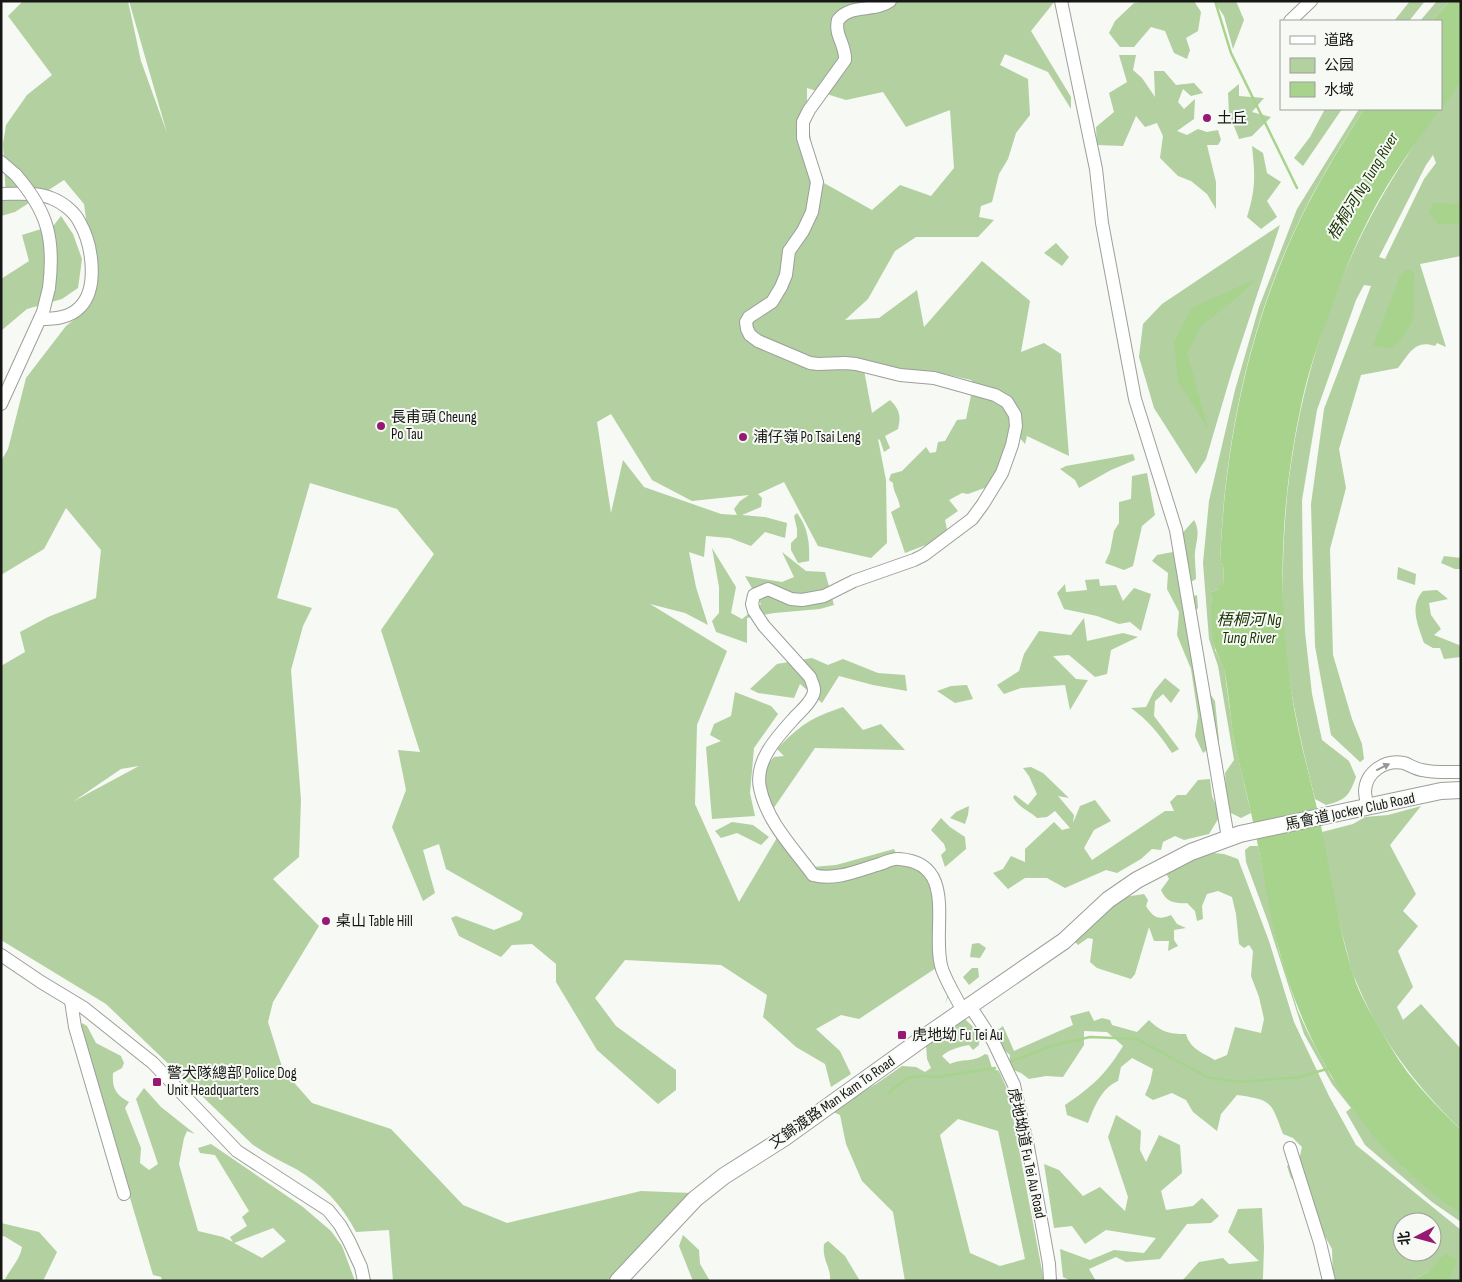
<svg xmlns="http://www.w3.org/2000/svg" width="1462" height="1282" viewBox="0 0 1462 1282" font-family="'Sofia Sans Condensed','Noto Sans SC',sans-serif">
<rect width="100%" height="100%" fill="#f6f9f4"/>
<!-- green -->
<g fill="#b2d0a0" fill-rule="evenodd">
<path d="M23 1H128L141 61 167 133 129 1H1055L1031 31 1071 97V109L1048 72 1005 54 1000 65 1028 79 1030 115 1016 133 1008 159 999 174 992 202 981 206 979 217 994 220 978 237H916L895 251 868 299 845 320 879 318 917 290 924 327 982 261 1030 301 1021 352 1044 343 1061 354 1069 456 1027 436 1025 444 1012 429 1005 455 990 486 968 494 962 493 949 500 958 511 945 520 948 534 931 543 905 553 891 512 900 507C899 498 893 492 893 483L889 480 891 474 902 471 926 447 930 453 936 452 938 442 945 441 957 420 966 419 972 391 982 394 971 380 944 374 900 375 864 370 872 413 890 400C900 410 901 416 898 429L885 436 890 448 884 452 880 440 878 439 886 480 887 543 871 558 818 546 784 482 758 494 762 498 761 507 742 515 765 517 787 523 785 538 765 532 751 546 730 538 706 536 704 557 689 552 696 587 708 625 685 613 650 604 727 651 697 725 695 804 739 902 781 831 812 867 836 865 894 849 898 858 926 868 939 895 941 970 951 990 945 1004 949 991 936 968 859 1019 841 1015 816 1029 840 1051 851 1074 831 1087 825 1064 796 1047 763 1017 767 995 721 965 625 960 595 998 616 1026 676 1070V1090L658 1104 597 1050 556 982V964L532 944 512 945 501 957 459 936 451 918 456 916 494 930 520 920 523 913 446 869 439 844 423 850 435 893 423 901 392 827 406 790 398 750 420 752 381 630 434 554 397 509 310 483 277 598 312 608 303 626 291 670 301 800 299 857 273 879 319 926 273 1002 268 1022 283 1070 312 1103 391 1129 463 1205 507 1223 641 1191 691 1193 607 1281H393L389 1230 356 1232C342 1205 322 1184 296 1169 281 1161 266 1154 252 1144L106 1004 1 940V666L25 652 20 632 48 617 96 598 101 550 66 508 44 549 1 575V461L8 449 26 378 66 326 84 312 94 288 97 258 87 226 84 204 64 180 15 212 1 216V199H6L3 144 6 125 27 95 52 75 8 16ZM807 88 846 100 883 92 906 127 950 110 954 168 931 196 900 185 872 210 824 183 813 204 816 193 817 182 807 113ZM611 414 652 480 692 501 749 495 740 501 734 509 737 515 721 514 644 487 623 460 611 513 597 422ZM139 766 74 801 121 769Z"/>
<polygon points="1146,1 1194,1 1201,12 1198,31 1186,38 1190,50 1187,59 1174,53 1165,31 1151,27 1134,47 1120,47 1109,33 1115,21 1134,3"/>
<polygon points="1214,1 1236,1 1244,20 1233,49 1224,16"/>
<polygon points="1410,1 1425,1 1409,21 1394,21"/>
<polygon points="1437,1 1450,1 1431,21 1420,21"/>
<polygon points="1119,55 1136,55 1133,70 1142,78 1155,97 1154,71 1164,71 1176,85 1194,83 1203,93 1191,96 1183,89 1178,102 1184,109 1195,99 1194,119 1177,131 1187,135 1198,129 1207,132 1218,130 1221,140 1218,145 1207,145 1216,182 1216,209 1207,194 1191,181 1178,176 1160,158 1163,136 1157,123 1145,127 1136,116 1123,146 1097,145 1096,127 1114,112 1109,93 1127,82"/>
<path d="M1461 82V256L1420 264 1446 347 1437 343 1435 346C1415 339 1409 354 1398 368L1361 375 1339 449 1346 488 1330 549 1333 655 1352 719 1362 744 1364 759 1360 762 1331 735 1315 646 1311 504 1324 409 1371 286 1364 285 1356 300 1317 410 1302 500 1303 579 1305 632 1312 694 1322 740 1349 761 1356 777C1349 796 1346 800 1326 805L1315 799C1305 759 1296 720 1289 679 1283 643 1282 605 1283 568 1285 422 1326 278 1407 156 1424 130 1440 104 1461 82ZM1433 155 1436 163 1424 179 1385 259 1379 257 1426 165Z"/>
<polygon points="1239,84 1239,96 1264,98 1252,112 1271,117 1252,136 1239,139 1229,113 1228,93"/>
<polygon points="1325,109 1342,109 1303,166 1294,158 1310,137"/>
<path d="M1359 109H1364C1338 149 1313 190 1293 234 1246 336 1224 451 1220 563L1223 564 1224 584 1219 589 1211 592 1215 650 1224 667 1234 740 1251 813 1241 818 1227 811 1225 773 1234 760 1218 666 1209 639 1203 563 1209 501 1235 390 1259 307 1297 209Z"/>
<path d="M1252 146 1263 153 1267 173 1281 182 1267 201 1277 217 1261 229 1247 217C1256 188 1255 175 1252 146Z"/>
<polygon points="61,216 73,234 82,259 78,288 62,299 27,309 2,330 1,333 1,279 29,261 22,235 54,225"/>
<polygon points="1280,225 1232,371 1206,459 1196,474 1154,408 1139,357 1143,324 1162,304"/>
<polygon points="1056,243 1069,257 1062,266 1044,253"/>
<polygon points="1133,454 1135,460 1111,470 1079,488 1075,480 1060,469 1066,466"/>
<polygon points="1147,473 1155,515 1142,526 1133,566 1124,570 1105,563 1110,552 1114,531 1119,523 1119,502 1131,499 1132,476"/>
<path d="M797 513C808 527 810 544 809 561L798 563 791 550V543L797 537V529L794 516Z"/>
<path d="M1194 520C1202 534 1194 544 1195 559 1195 565 1196 572 1196 579L1180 588 1185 599 1197 595 1198 608 1193 613 1206 688 1215 701 1219 741 1203 753 1195 736 1198 716 1191 669 1177 635 1179 612 1167 589 1168 573 1152 561 1157 555 1173 552 1172 545Z"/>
<polygon points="712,548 736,587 731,613 742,619 761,604 745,576 782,582 794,577 782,552 806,571 825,572 834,605 820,609 774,613 747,618 747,643 716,632 712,621 719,613 719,587"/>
<polygon points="1444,556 1461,558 1461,569 1455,569 1441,563"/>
<polygon points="1398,567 1416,574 1415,585 1397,579"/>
<polygon points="1099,579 1100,586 1116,585 1123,601 1134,588 1151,594 1141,631 1130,622 1119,624 1097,616 1064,609 1057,593 1065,584 1066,592 1087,590 1085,580"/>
<path d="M1437 590 1448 599 1429 603 1431 615 1441 629 1434 635 1459 645 1461 647V657L1444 659 1440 648H1433L1424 643C1418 625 1409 606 1423 591Z"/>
<polygon points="1084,618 1087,641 1123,633 1138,637 1111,650 1107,674 1095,677 1069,655 1053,656 1076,679 1088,680 1070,710 1065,685 1021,688 1004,694 997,685 1019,671 1024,654 1039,631 1071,635"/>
<polygon points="812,658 828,665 843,659 878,673 905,675 907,691 873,685 839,676 822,703 800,684 794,698 758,693 750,689 777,664"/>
<path d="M1165 678 1180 690 1171 703 1163 694 1155 701 1154 716 1179 749 1172 753C1160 735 1148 720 1131 708L1146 707 1154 691Z"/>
<polygon points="967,685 973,699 955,703 937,691 951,686"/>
<polygon points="735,692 771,706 778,714 754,748 750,793 755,816 712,819 706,747 721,741 710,735 714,724 731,716"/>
<path d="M843 707 863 730 881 724 905 750 815 748 773 809 754 780 774 757 784 756 777 749C801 724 811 718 843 707Z"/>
<path d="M1031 767 1043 773 1069 798 1058 796 1074 815 1073 823 1080 806 1095 800 1111 821 1094 830 1084 848 1092 860 1165 811H1174L1170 802 1177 795H1186L1198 780 1210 779 1212 796 1220 816 1209 834 1184 840 1175 836 1163 842 1161 850 1152 849 1141 859 1117 873 1106 870 1065 888 1047 878H1025L1008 889 993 873 1003 869 1011 856 1025 862V849L1054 822 1062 830 1070 828 1055 811 1047 817 1037 818C1029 811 1018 807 1013 797L1015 795 1028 805 1037 794 1029 776 1023 768Z"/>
<polygon points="969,806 968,815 965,824 950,818 956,812"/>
<path d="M1421 806 1390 845 1416 894 1403 911 1418 926 1398 951 1413 987 1397 1007 1403 1020 1421 1004 1461 1049V1130C1417 1087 1379 1038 1356 981 1351 971 1349 959 1346 948 1335 910 1328 871 1322 832L1353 824 1365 817 1388 815Z"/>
<polygon points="941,818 950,827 965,837 966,849 945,867 941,855 946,850 944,844 931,830"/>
<polygon points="732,822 753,825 769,837 761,845 737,833 721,838 715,831"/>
<polygon points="1250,846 1258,846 1279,951 1298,1011 1309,1035 1332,1078 1405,1169 1461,1215 1461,1222 1432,1202 1365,1145 1346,1112 1351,1108 1332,1084 1304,1034 1268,922 1246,862 1245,850"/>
<path d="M1202 852 1224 854 1238 859 1269 941 1294 1022 1329 1096 1356 1145 1461 1230V1281H1448L1438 1263 1428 1272 1411 1281H1337L1333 1279 1332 1249 1295 1182 1291 1178 1287 1166 1300 1156 1302 1147 1293 1138 1283 1134C1271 1102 1273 1100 1237 1095L1221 1114 1217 1131 1193 1112 1186 1100 1172 1093 1153 1100 1145 1095 1150 1083 1153 1069 1132 1058 1121 1067 1118 1081C1101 1088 1094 1108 1088 1123L1067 1115 1065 1105C1093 1086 1106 1074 1123 1046L1107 1032 1084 1031V1045L1063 1077 1046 1076 1029 1079 1021 1073 1009 1068 1010 1055 1003 1049 994 1033 1003 1026 1014 1051 1073 1025 1070 1016 1089 1011 1094 1021 1102 1018 1110 1020 1112 1025 1137 1032 1149 1020C1161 1032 1169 1034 1186 1034 1190 1049 1203 1053 1215 1060L1227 1055 1235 1027 1261 1033 1264 1019 1259 997 1251 976 1253 951 1249 945 1244 948 1239 944 1236 914 1232 897 1218 891 1207 894 1202 906 1203 919 1197 921 1195 911 1187 903C1175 904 1166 902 1161 890L1169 879 1164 869ZM1402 1222H1432V1252H1402Z"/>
<path d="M1144 894 1148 900 1146 906C1153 917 1158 921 1171 915L1177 924 1186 928 1174 930V940L1178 946 1168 951 1169 941H1154L1149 927 1135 974 1131 979 1097 968 1090 962 1093 939 1088 938 1078 945 1071 938 1124 897Z"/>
<polygon points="979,943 986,948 980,958 970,957 972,944"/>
<polygon points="972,968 978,968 979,977 969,985 963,977"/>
<path d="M963 1017 980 1034 979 1045 973 1050 969 1045C959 1047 950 1049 942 1056L950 1064C963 1058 973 1063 985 1054L988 1055 992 1068 999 1071 1008 1091 1044 1281H905L893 1212 862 1181 846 1144 840 1115 831 1111 850 1098 876 1084 902 1066 916 1067 925 1072 931 1068 927 1059 926 1044ZM958 1119 998 1131 1025 1259 1000 1266 970 1253 940 1135Z"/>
<path d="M82 1023 87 1026 96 1043 121 1056 124 1063 122 1068 113 1073C112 1087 115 1095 129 1102L125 1108 141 1148 140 1163 149 1170 158 1164 136 1099 144 1088 161 1107 195 1134 187 1131 184 1138 179 1164 198 1231 223 1237 233 1242 230 1237 247 1226 242 1217 249 1211 215 1155 200 1153 198 1148 211 1144 303 1207 331 1231 342 1246 355 1281H162L161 1277 153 1275 80 1030ZM273 1228 286 1241 262 1258 234 1243Z"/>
<polygon points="1116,1115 1141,1131 1140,1150 1146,1162 1159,1135 1180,1145 1182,1173 1161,1191 1166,1210 1193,1206 1202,1198 1219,1216 1211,1223 1187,1224 1160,1259 1126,1262 1116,1257 1089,1269 1096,1281 1071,1281 1063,1277 1060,1249 1090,1260 1114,1250 1144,1253 1156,1238 1106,1230 1085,1244 1072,1226 1054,1228 1044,1164 1059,1170 1083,1196 1100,1187 1125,1211 1128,1197 1108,1137"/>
<polygon points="1262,1208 1264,1247 1263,1278 1261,1281 1182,1281 1199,1262 1223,1258 1229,1264 1259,1261 1228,1232 1238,1209"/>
<path d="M1 1223 39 1232 57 1252 43 1281H4C10 1269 20 1260 22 1247L4 1236 1 1237Z"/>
<polygon points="683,1235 699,1250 700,1264 710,1281 693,1281 679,1246"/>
<path d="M828 1241 845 1256 860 1281H830C831 1265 822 1262 824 1244Z"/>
</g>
<!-- water -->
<g fill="#a7d38c">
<polygon points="1450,1 1461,1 1461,82 1441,108 1441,21 1431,21"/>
<path d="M1364 109H1440C1422 134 1403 160 1387 186 1364 224 1346 265 1332 306 1320 337 1309 369 1302 401 1282 491 1277 585 1289 675 1295 725 1309 773 1320 821 1331 873 1337 926 1354 977 1359 993 1368 1008 1376 1022 1386 1039 1396 1057 1408 1073 1424 1093 1442 1112 1461 1130V1215C1442 1200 1423 1186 1406 1170 1343 1111 1301 1032 1279 950 1267 905 1262 859 1251 813 1246 789 1239 764 1234 740 1230 716 1229 692 1224 669 1222 662 1217 655 1215 648 1211 630 1212 610 1211 592L1219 589V585L1224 584 1223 564 1220 563C1225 439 1251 314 1308 204 1325 171 1344 140 1364 109Z"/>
<polygon points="1433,203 1461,204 1461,224 1438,224 1429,212"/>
<polygon points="1406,269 1414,272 1413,320 1403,337 1392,348 1373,346 1400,276"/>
<polygon points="1256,279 1240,295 1201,326 1187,353 1208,429 1178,381 1174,342 1191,308"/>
<polygon points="1446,1253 1457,1261 1449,1281 1411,1281 1428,1272"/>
</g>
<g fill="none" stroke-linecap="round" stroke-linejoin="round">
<!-- stream -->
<g stroke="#a7d38c" stroke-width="2.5">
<polyline points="1215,1 1231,53 1297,188"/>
<polyline points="1010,1062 1051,1046 1090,1037 1137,1039 1207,1077 1238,1082 1300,1077 1330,1068"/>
<polyline points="888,1093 907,1078 921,1076 938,1077 995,1068"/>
</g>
<!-- minor casing -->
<g stroke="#9c9f9a" stroke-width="14">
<g id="minor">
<path d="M890 1C874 13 851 3 838 20 834 35 846 45 845 60L809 110 803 122V138L817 182 812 212 803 231 789 251 786 275 781 287 772 302 749 317 746 322 747 329 750 335 758 341 810 363 818 364 845 363 856 364 900 375 934 378 995 395 1007 402 1015 415 1016 426 1012 445 1002 473 983 504 972 519 924 555 914 560 854 581 824 596 802 600 791 599 768 589 754 595 752 604 754 611 764 626 810 677C812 683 816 689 813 695 810 703 802 710 796 716 779 735 754 760 760 788 767 822 794 849 813 875 836 881 859 870 880 864 886 862 893 858 899 859 960 863 930 932 942 969 947 983 956 997 963 1011"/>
<polyline points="1061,1 1096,169 1102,223 1135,399 1176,530 1228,838"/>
<polyline points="1290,21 1311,1"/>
<polyline points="1,162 16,175"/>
<path d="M1 194C17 194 36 192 51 198 62 202 75 212 80 223 92 244 99 288 80 307 70 318 54 319 40 319"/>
<polyline points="1,404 43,312 49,288"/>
<path d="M1367 807C1367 802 1365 796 1365 791 1366 772 1385 759 1404 763 1410 765 1415 769 1422 770 1434 773 1448 772 1461 772"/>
<polyline points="1,955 41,982 84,1008 153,1063 237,1151 328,1210 340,1225 349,1241 361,1267 364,1281"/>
<polyline points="71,1001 75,1027 124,1194"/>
<polyline points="970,1006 993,1041 1014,1085 1028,1147 1049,1264 1050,1281"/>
<polyline points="1290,1148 1320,1243 1329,1281"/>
</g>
</g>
<!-- major casing -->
<g stroke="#9c9f9a" stroke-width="18">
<polyline id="major" points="618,1281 695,1199 724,1176 784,1138 926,1036 1064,941 1108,900 1137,880 1191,852 1240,834 1441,791 1461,790"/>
</g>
<!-- minor -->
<use href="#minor" stroke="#fff" stroke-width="12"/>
<!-- major -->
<use href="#major" stroke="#fff" stroke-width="16"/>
<!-- minor-bridge casing -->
<g stroke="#9c9f9a" stroke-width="14" stroke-linecap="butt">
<path id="minor-bridge" d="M16 175C48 212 55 239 49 288"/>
</g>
<!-- minor-bridge -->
<use href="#minor-bridge" stroke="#fff" stroke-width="12"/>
</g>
<!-- one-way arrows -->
<defs><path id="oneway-solid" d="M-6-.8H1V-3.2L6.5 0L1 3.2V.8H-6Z" transform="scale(1.25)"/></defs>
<use fill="#979796" href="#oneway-solid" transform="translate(1383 767) rotate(-26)"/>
<!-- markers -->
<g fill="#981971" stroke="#f6f9f4" stroke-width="2">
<circle cx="1207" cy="118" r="5"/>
<circle cx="381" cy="426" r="5"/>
<circle cx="743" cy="437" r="5"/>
<circle cx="326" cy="921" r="5"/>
<rect x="897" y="1030" width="10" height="10" rx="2.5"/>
<rect x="152" y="1077" width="10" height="10" rx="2.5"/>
</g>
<g text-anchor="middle" stroke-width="4" stroke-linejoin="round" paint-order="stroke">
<!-- poi labels -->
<g font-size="15" fill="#171816" stroke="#f6f9f4" text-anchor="start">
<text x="1217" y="123">土丘</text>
<text x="391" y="422">長甫頭 Cheung<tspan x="391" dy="17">Po Tau</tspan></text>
<text x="753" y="442">浦仔嶺 Po Tsai Leng</text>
<text x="336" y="926">桌山 Table Hill</text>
<text x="912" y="1040">虎地坳 Fu Tei Au</text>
<text x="167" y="1078">警犬隊總部 Police Dog<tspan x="167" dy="17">Unit Headquarters</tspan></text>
</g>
<!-- street labels -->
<g font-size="15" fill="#171816" stroke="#f6f9f4">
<text transform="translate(1350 811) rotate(-12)" y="5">馬會道 Jockey Club Road</text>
<text transform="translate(832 1102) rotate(-35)" y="5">文錦渡路 Man Kam To Road</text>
<text transform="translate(1027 1153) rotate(78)" y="5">虎地坳道 Fu Tei Au Road</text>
</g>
<!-- water labels -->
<g font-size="16" font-style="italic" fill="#173200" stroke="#f6f9f4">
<text transform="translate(1362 186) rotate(-59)" y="6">梧桐河 Ng Tung River</text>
<text x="1249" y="625">梧桐河 Ng<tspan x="1249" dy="18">Tung River</tspan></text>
</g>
</g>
<!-- border -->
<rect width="1462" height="1282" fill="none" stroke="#171816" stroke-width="5"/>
<!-- legend -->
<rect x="1280" y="20" width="162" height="90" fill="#f6f9f4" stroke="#9d9f9b"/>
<rect x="1290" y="36" width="25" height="8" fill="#ffffff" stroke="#9d9f9b"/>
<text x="1324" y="45" font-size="15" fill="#171816">道路</text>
<rect x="1290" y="58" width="25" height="15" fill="#b2d0a0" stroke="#9d9f9b"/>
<text x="1324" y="70" font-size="15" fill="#171816">公园</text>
<rect x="1290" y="82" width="25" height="15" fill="#a7d38c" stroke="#9d9f9b"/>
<text x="1324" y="95" font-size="15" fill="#171816">水域</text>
<!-- north arrow -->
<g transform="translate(1417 1237) rotate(264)"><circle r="24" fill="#f6f9f4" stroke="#9d9f9b"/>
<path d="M0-4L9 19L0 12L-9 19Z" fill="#981971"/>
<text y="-8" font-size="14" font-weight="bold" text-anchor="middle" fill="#171816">北</text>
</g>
</svg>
